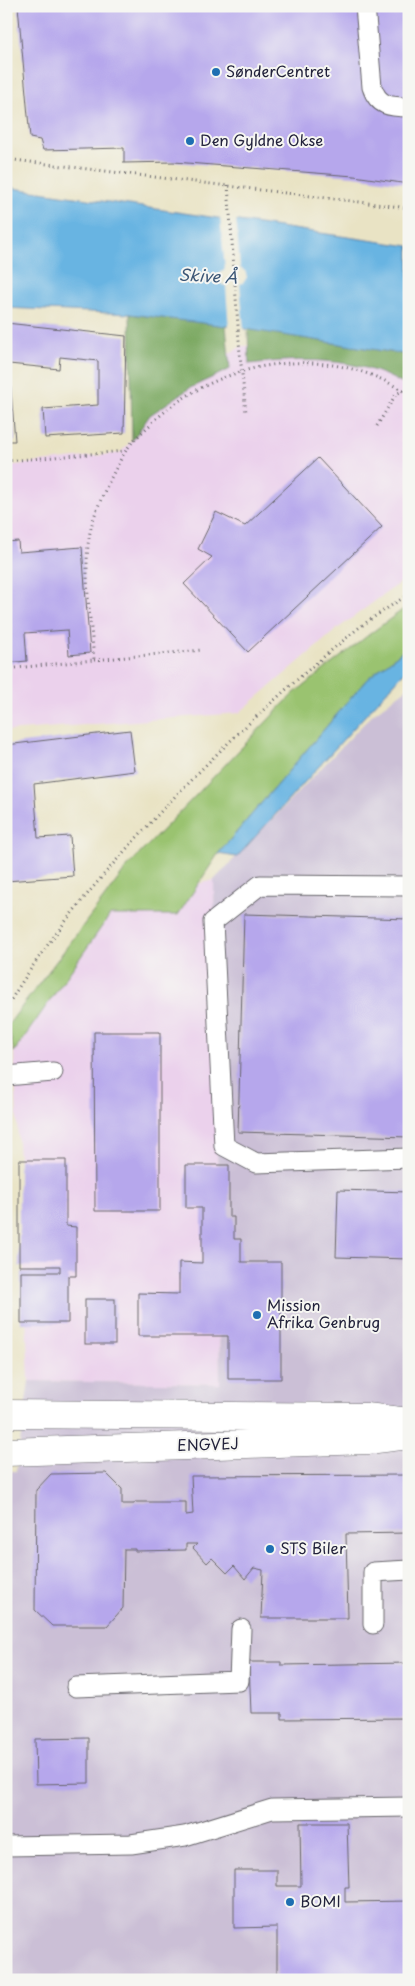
<svg xmlns="http://www.w3.org/2000/svg" width="415" height="1986" viewBox="0 0 415 1986" font-family="'Playpen Sans',sans-serif">
<rect width="100%" height="100%" fill="#f6f6f2"/>
<filter id="ink" filterUnits="userSpaceOnUse"><feTurbulence type="fractalNoise" baseFrequency=".02" numOctaves="2"/><feDisplacementMap in="SourceGraphic" scale="10" xChannelSelector="R" yChannelSelector="G"/><feConvolveMatrix kernelMatrix="1 2 1 2 8 2 1 2 1" color-interpolation-filters="sRGB"/></filter>
<filter id="wash" filterUnits="userSpaceOnUse"><feTurbulence type="fractalNoise" baseFrequency=".0096" numOctaves="4" result="noise"/><feDisplacementMap in="SourceGraphic" scale="20" xChannelSelector="R" yChannelSelector="G"/><feGaussianBlur stdDeviation="1.12" result="paint"/><feColorMatrix in="noise" values="0 0 0 0 0 0 0 0 0 0 0 0 0 0 0 0 0 1.4 0 .05"/><feComposite in="paint" operator="in"/></filter>
<g filter="url(#wash)">
<rect width="100%" height="100%" fill="#e9e3c4"/>
<!-- built -->
<g fill="#ebd1ec">
<polygon points="304,342 387,360 409,376 409,576 337,629 239,713 6,731 6,466 120,453 132,440 131,378 189,377 242,346"/>
<polygon points="214,880 220,1384 29,1381 14,1052 100,908"/>
</g>
<!-- industrial -->
<polygon fill="#cbbfd6" points="409,687 409,1980 6,1980 6,1471 16,1471 29,1381 220,1384 214,880 373,714"/>
<!-- green -->
<polygon fill="#9ac36f" stroke="#5e7255" points="409,605 409,646 367,679 218,854 178,915 110,915 14,1052 8,1025 128,866 293,694 371,633"/>
<!-- forest -->
<g fill="#7ba962" stroke="#4e664e">
<polygon points="130,314 226,325 230,369 190,388 150,415 132,441"/>
<path d="M248 329 409 355V376L403 384C356 356 301 358 249 364Z"/>
</g>
<!-- water -->
<g fill="#68b4e2" stroke="#456b8e">
<polygon points="6,187 409,246 409,355 226,326 130,314 6,308"/>
<polygon points="409,646 409,667 237,857 218,854 367,679"/>
</g>
<!-- pier -->
<polygon fill="#e9e3c4" points="220,216 236,218 240,268 245,271 247,277 244,282 240,284 244,331 229,329 226,286 222,285 218,278 220,272 225,269"/>
<g id="blocks">
<!-- building -->
<g fill="#b6a7ec">
<polygon points="18,6 409,6 409,184 354,176 174,162 124,163 124,148 43,150 40,140 30,138"/>
<polygon points="6,323 126,336 124,433 45,438 43,409 98,405 98,361 60,357 59,369 9,364 15,441 6,441"/>
<polygon points="318,458 382,527 248,652 184,584 212,557 198,549 216,512 245,526"/>
<polygon points="18,541 19,552 82,547 90,653 69,655 67,630 25,633 27,661 6,663 6,542"/>
<polygon points="130,730 135,771 34,784 38,838 70,836 73,876 6,881 6,745"/>
<polygon points="244,914 409,919 409,1137 238,1132"/>
<polygon points="94,1032 160,1032 160,1211 95,1211"/>
<polygon points="19,1160 66,1160 66,1226 76,1227 76,1276 68,1276 68,1323 21,1323 21,1272 60,1272 60,1266 19,1266"/>
<polygon points="186,1165 229,1165 229,1217 234,1217 234,1239 241,1239 241,1262 281,1262 281,1379 228,1379 228,1336 138,1336 138,1293 179,1294 179,1262 202,1263 202,1208 186,1208"/>
<polygon points="338,1190 409,1192 409,1259 336,1257"/>
<rect x="85" y="1299" width="30" height="45"/>
<polygon points="106,1473 122,1489 122,1504 134,1504 135,1502 186,1502 186,1515 193,1514 191,1476 409,1475 409,1533 346,1534 348,1618 261,1618 263,1570 254,1568 245,1579 234,1566 227,1573 212,1558 207,1563 193,1548 197,1544 186,1544 186,1550 135,1551 135,1549 124,1549 123,1608 107,1626 52,1626 35,1610 36,1490 51,1474"/>
<polygon points="249,1662 281,1662 281,1665 409,1663 409,1718 282,1719 282,1713 251,1713"/>
<polygon points="89,1738 89,1783 36,1784 35,1739"/>
<polygon points="300,1823 347,1823 349,1887 345,1887 345,1902 409,1901 409,1980 277,1980 277,1927 234,1928 234,1870 277,1870 277,1886 301,1886"/>
</g>
</g>
</g>
<g filter="url(#ink)">
<use href="#blocks" fill-opacity="0" stroke="#68666b" stroke-width="1"/>
<g fill="none" stroke-linecap="round" stroke-linejoin="round">
<!-- lane casing -->
<g stroke="#68666b" stroke-width="21">
<g id="lane">
<path d="M365 6 372 87C378 106 390 107 409 107"/>
<polyline points="409,886 260,885 213,922 224,1146 256,1163 409,1158"/>
<polyline points="6,1076 53,1072"/>
<polyline points="373,1624 373,1572 409,1570"/>
<polyline points="76,1687 239,1681 241,1629"/>
<polyline points="6,1846 131,1844 185,1836 272,1809 409,1807"/>
</g>
</g>
<!-- secondary casing -->
<g stroke="#68666b" stroke-width="29">
<g id="secondary">
<polyline points="6,1414 366,1417 409,1422"/>
<polyline points="6,1452 368,1440 409,1435"/>
</g>
</g>
<!-- path -->
<g stroke="#68666b" stroke-width="3" stroke-dasharray="1 4" stroke-linecap="butt">
<polyline points="6,159 409,208"/>
<polyline points="228,185 240,354 246,413"/>
<polyline points="377,426 396,394 409,388"/>
<polyline points="6,461 125,451"/>
<polyline points="94,660 202,650"/>
<path d="M6 669 94 660C91 620 81 562 92 524 97 505 115 468 125 452 132 441 142 432 151 424 217 359 330 340 409 395"/>
<path d="M6 1008C44 944 92 886 142 832 208 759 280 692 356 630 373 617 391 606 409 594"/>
</g>
<!-- lane -->
<use href="#lane" stroke="#fff" stroke-width="19"/>
<!-- secondary -->
<use href="#secondary" stroke="#fff" stroke-width="28"/>
</g>
</g>
<!-- markers -->
<g fill="#1f6fb2" stroke="#f6f6f2" stroke-width="2">
<circle cx="216" cy="72" r="5"/>
<circle cx="190" cy="141" r="5"/>
<circle cx="257" cy="1315" r="5"/>
<circle cx="270" cy="1549" r="5"/>
<circle cx="290" cy="1902" r="5"/>
</g>
<g text-anchor="middle" stroke-width="4" stroke-linejoin="round" paint-order="stroke">
<!-- poi labels -->
<g font-size="15" fill="#22223b" stroke="#f6f6f2" text-anchor="start">
<text x="226" y="77">SønderCentret</text>
<text x="200" y="146">Den Gyldne Okse</text>
<text x="267" y="1311">Mission<tspan x="267" dy="17">Afrika Genbrug</tspan></text>
<text x="280" y="1554">STS Biler</text>
<text x="300" y="1907">BOMI</text>
</g>
<!-- street labels -->
<g font-size="15" fill="#22223b" stroke="#f6f6f2">
<text transform="translate(208 1445) rotate(-2)" y="5">ENGVEJ</text>
</g>
<!-- water labels -->
<g font-size="16" font-style="italic" fill="#3a5575" stroke="#f6f6f2">
<text transform="translate(208 276) rotate(3)" y="6">Skive Å</text>
</g>
</g>
<!-- margin -->
<rect width="415" height="1986" fill="none" stroke="#f6f6f2" stroke-width="25"/>
</svg>
